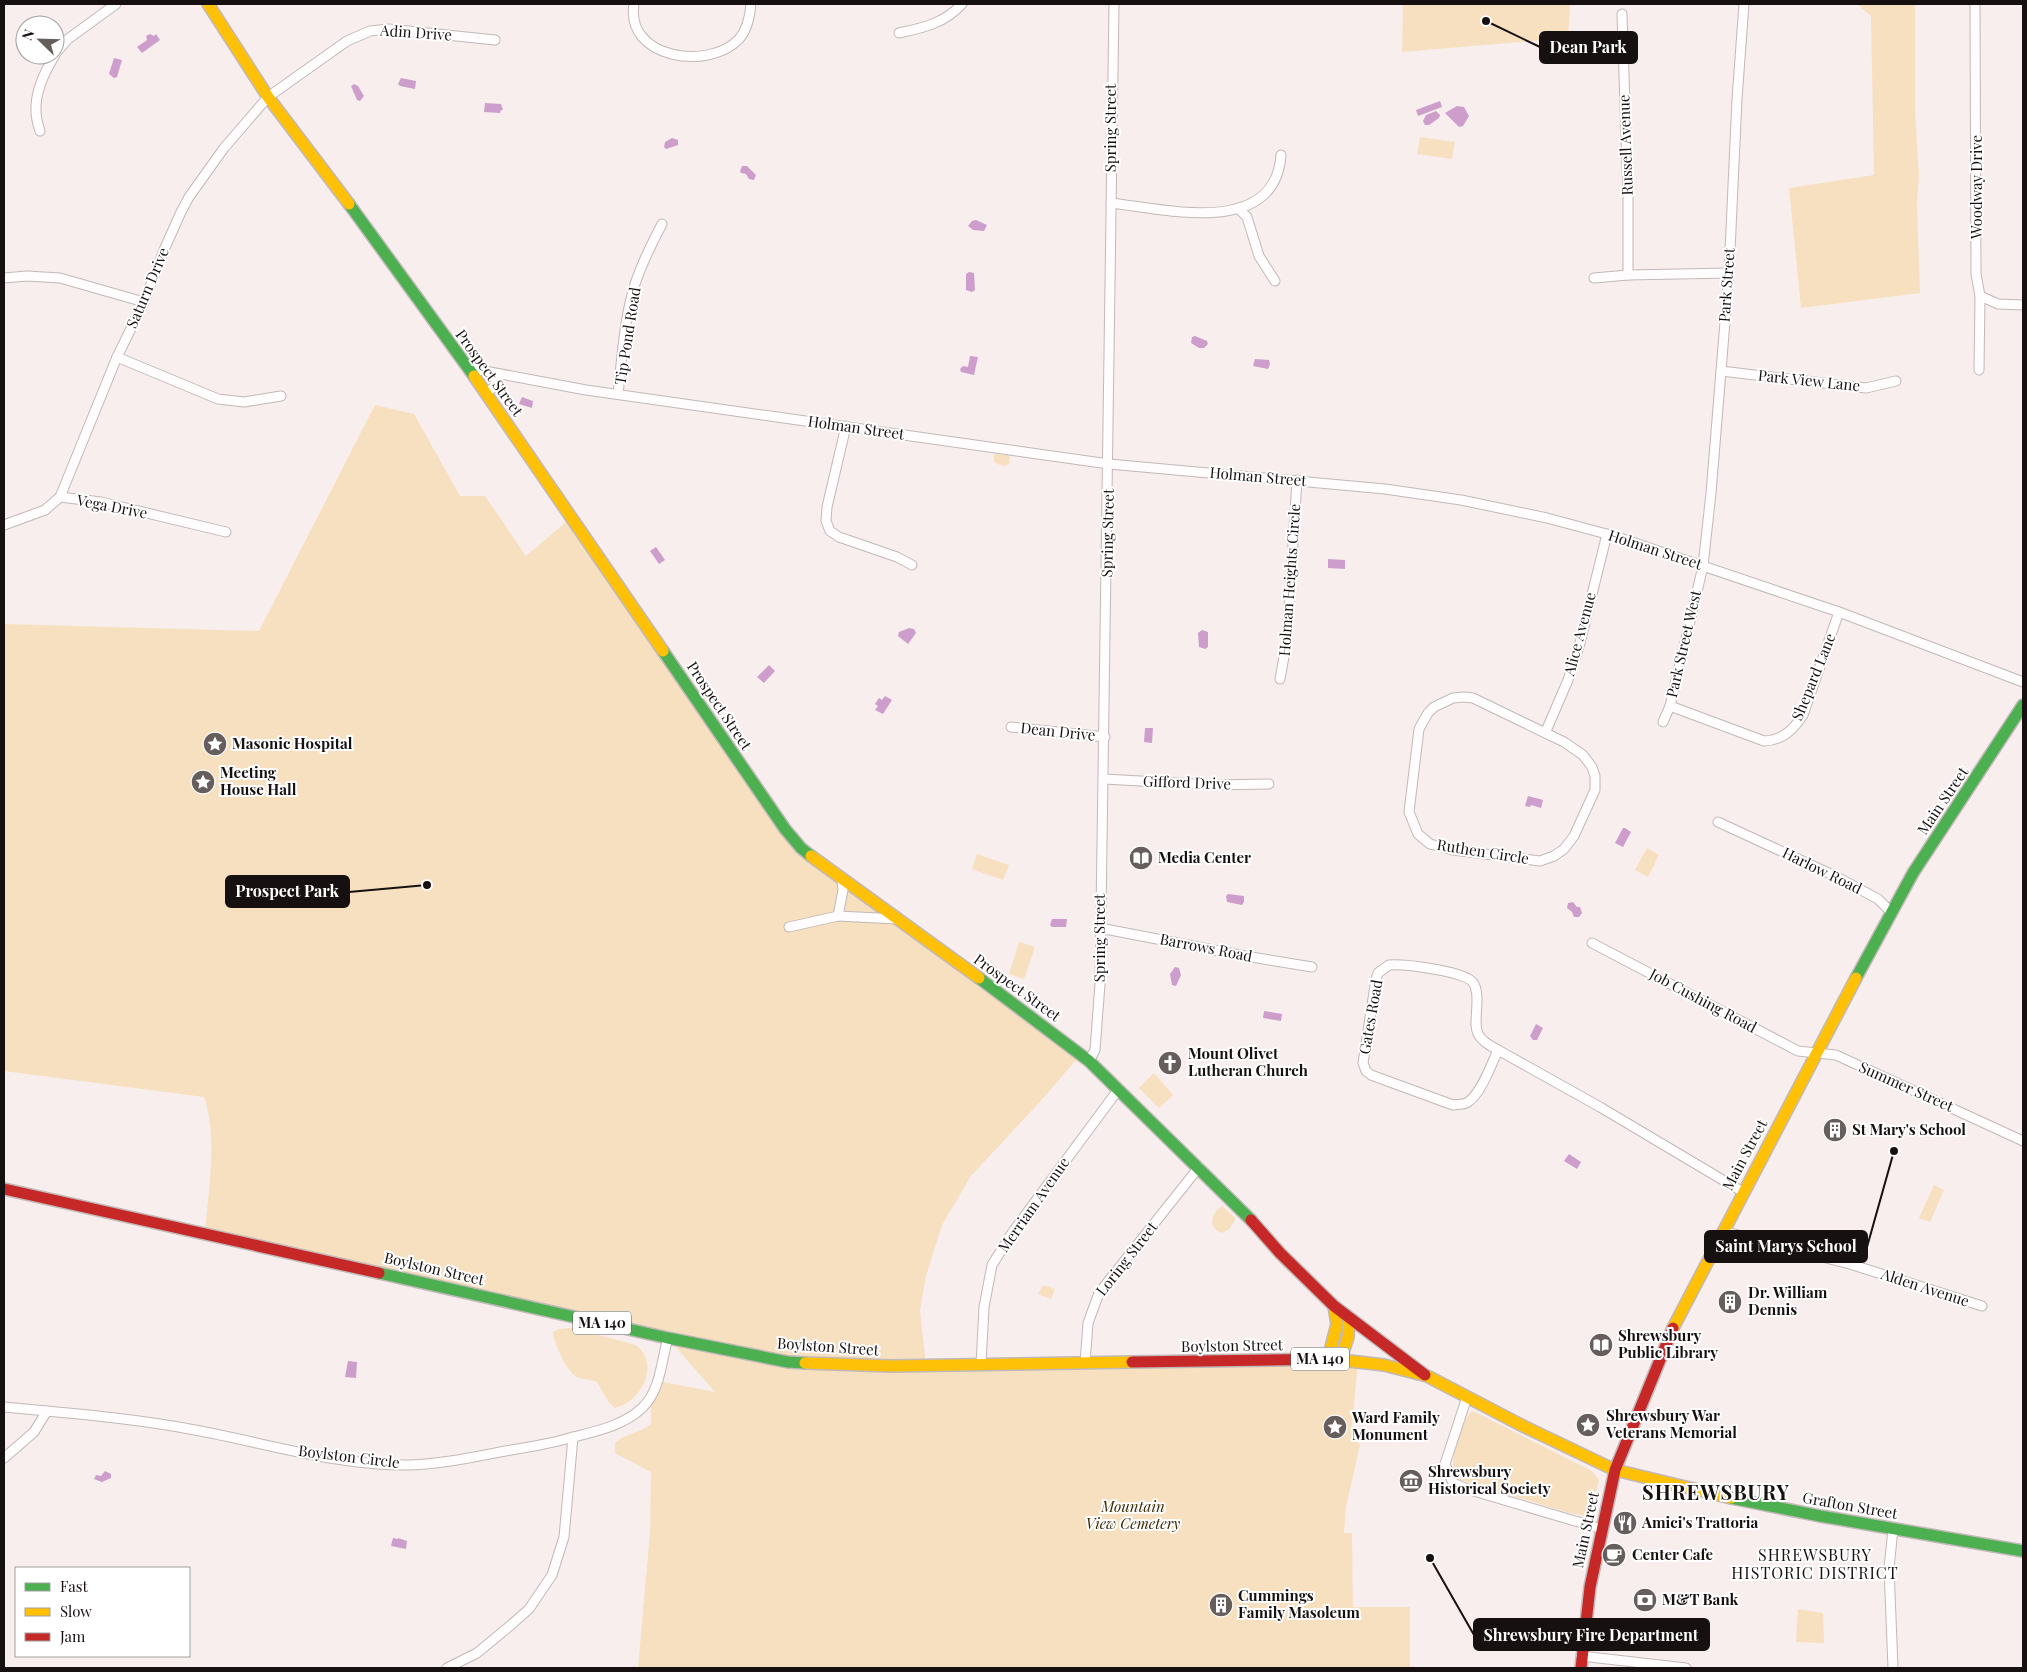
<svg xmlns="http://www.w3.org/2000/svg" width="2027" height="1672" viewBox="0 0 2027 1672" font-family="'Playfair Display',serif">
<rect width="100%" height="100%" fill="#f8eeed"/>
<!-- green -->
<g fill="#f7e0c0">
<polygon points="1403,4 1570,4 1568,38 1402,52"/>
<polygon points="1857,4 1915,4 1915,111 1919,176 1917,202 1920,293 1801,308 1789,188 1874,175 1871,16"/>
<polygon points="1420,137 1455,142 1452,159 1417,154"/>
<path d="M375 405 414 414 460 496H485L526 556 572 517 785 829 1081 1054 1046 1095 971 1176 942 1225 926 1276 920 1310 926 1365 1358 1361 1352 1427 1353 1434 1360 1445 1346 1507 1344 1533H1352L1353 1607H1410V1668H638L650 1533 651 1472 615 1453V1443C624 1434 640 1433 651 1424V1396L658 1381 715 1392 668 1338 205 1234C208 1192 218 1137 204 1097L4 1071V624L259 631Z"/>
<path d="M994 454 1009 455 1010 463C1005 468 999 465 994 462Z"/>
<polygon points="1647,848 1659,855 1648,877 1635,870"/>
<polygon points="977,854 1009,865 1003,880 972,869"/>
<polygon points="1019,942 1035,947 1024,979 1009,974"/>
<polygon points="1154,1073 1173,1095 1159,1108 1139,1088"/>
<polygon points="1934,1185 1944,1190 1930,1222 1919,1218"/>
<path d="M1222 1206 1236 1219 1229 1229 1222 1233C1207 1228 1211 1213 1222 1206Z"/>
<polygon points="1043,1285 1055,1289 1051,1299 1038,1294"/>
<path d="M572 1328 636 1345C661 1365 641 1402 615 1408L608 1401 597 1382C591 1379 583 1380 577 1377 567 1372 554 1344 553 1332L559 1329Z"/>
<path d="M1473 1411 1592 1471 1599 1480 1591 1515 1589 1517 1566 1512 1460 1480C1457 1476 1454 1471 1453 1466 1452 1453 1462 1416 1473 1411Z"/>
<polygon points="1798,1609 1823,1613 1824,1643 1796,1642"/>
</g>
<!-- water -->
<g fill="#cd9ecb">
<polygon points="150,34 154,36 156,34 160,40 142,53 137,47 147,40 146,36"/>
<polygon points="114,58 122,60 117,77 114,78 109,74"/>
<polygon points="401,78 416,81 415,89 400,86 398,84"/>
<polygon points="354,84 358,86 364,96 360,101 357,100 351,86"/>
<polygon points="1440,101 1442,107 1418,116 1416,110"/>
<polygon points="485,103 501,104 503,110 501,110 500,113 484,112"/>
<polygon points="1457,106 1464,107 1469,116 1463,126 1459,127 1445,113"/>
<polygon points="1436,111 1440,115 1439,118 1429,125 1425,125 1423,121 1426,115"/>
<polygon points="672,138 678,140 678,145 666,149 664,147 665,142"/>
<polygon points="742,166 747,166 756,175 754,180 749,179 746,174 741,173 740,171"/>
<polygon points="976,220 987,225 984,231 973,230 968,226 972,221"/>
<polygon points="969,272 974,273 975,290 972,292 966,290 966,274"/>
<polygon points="1195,336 1207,341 1208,344 1204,348 1199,348 1191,343 1192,337"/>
<polygon points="970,356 978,357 974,375 961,372 960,369 963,366 968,367"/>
<polygon points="1255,359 1269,360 1270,364 1268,369 1253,366"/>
<polygon points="522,397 533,401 532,408 519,404"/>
<polygon points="656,547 665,560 659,564 650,551"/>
<polygon points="1328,559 1345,560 1345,569 1328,568"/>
<polygon points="909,628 914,629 916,633 908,644 898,636 899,632"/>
<polygon points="1202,630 1208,632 1208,647 1205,649 1199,647 1198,633"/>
<polygon points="769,665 775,671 764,683 757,677"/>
<polygon points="885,696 892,700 883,714 875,710 878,706 875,704 879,698 882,700"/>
<polygon points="1145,728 1153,728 1152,743 1144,742"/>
<polygon points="1528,796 1543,800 1541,808 1531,805 1530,807 1525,806"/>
<polygon points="1623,828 1625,828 1631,832 1623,847 1615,843"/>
<polygon points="1228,894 1244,896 1244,902 1242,905 1227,902 1226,896"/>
<polygon points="1573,902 1577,907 1580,907 1582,913 1579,917 1574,917 1572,912 1567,908 1568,903"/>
<polygon points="1052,919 1067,919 1066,927 1052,927 1050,925"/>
<polygon points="1175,967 1179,968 1181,975 1176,986 1172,985 1170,974"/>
<polygon points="1264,1011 1282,1014 1281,1021 1263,1018"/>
<polygon points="1536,1024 1543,1028 1537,1040 1533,1040 1530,1036"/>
<polygon points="1569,1154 1581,1162 1577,1169 1564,1161"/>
<polygon points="348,1361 357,1362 356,1378 345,1377"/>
<polygon points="105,1471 111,1474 111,1478 102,1482 94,1479 96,1475 101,1476"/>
<polygon points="393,1538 398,1539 398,1538 407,1541 406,1549 391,1546"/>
</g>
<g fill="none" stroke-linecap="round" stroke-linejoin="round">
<!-- street casing -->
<g stroke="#c1b9b8" stroke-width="11">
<g id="street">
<path d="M634 4C625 59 709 71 739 39 747 30 750 16 751 4"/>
<polyline points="1975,4 1976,274 1980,296 1979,370"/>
<polyline points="1622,14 1628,196 1628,275"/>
<path d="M899 33C923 28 945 23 962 4"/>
<polyline points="55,54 68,39 116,4"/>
<path d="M40 131C38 125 36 117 36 111 35 92 45 71 55 55"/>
<path d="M1111 203C1165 209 1275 238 1281 155"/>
<polyline points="1238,208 1247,217 1259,256 1275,281"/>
<polyline points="4,278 27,276 60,278 144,302"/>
<polyline points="1594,278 1628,275 1729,273"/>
<polyline points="1980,296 1998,304 2023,305"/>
<polyline points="117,357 218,399 244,402 281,396"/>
<polyline points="469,368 586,390 1109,464 1385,489 1461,500 1547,518 1614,536 1839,612 2023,682"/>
<polyline points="1721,371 1866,388 1896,381"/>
<polyline points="486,393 494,387 500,374"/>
<path d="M618 394C622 358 624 319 635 284 642 263 652 243 662 224"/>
<polyline points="846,426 827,507 826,521 830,531 839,537 897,557 912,565"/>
<polyline points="60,497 117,357 144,302 164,250 181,212 189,197 224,148 268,97 347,41 370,31 389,29 495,40"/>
<polyline points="4,525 45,510 60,497 101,502 226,532"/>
<polyline points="1280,679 1287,640 1297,480"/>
<polygon points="1464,697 1473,698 1564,742 1583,755 1592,767 1595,776 1595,790 1574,836 1564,849 1554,856 1540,861 1453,850 1430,844 1418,834 1409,812 1419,729 1428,713 1434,707 1453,698"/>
<path d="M1670 706 1764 741C1783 740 1793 730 1803 715L1839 612"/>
<polyline points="1663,722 1670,706 1703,566 1711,493 1729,273 1737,99 1744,4"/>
<polyline points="1011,727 1105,737"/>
<polyline points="1546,731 1568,680 1580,643 1607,534"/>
<polyline points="1104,779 1213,785 1269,784"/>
<polyline points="1718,822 1835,876 1878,899 1891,912"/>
<polyline points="838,916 843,890 842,880"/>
<polyline points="789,927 838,916 897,919"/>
<polyline points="1100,928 1245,956 1312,967"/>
<polyline points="1592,943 1798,1051 1836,1055 2023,1141"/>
<path d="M1389 965C1404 964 1468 971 1474 984 1476 988 1477 995 1477 999 1477 1028 1469 1035 1498 1050 1492 1063 1481 1094 1468 1102 1464 1105 1458 1104 1453 1105L1371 1075 1366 1071 1363 1063 1376 979 1378 973Z"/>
<polyline points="1498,1050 1600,1107 1743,1192"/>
<polyline points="1089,1061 1095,1050 1100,984 1114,4"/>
<polyline points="1723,1231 1853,1265 1982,1306"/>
<polyline points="1085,1363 1088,1323 1099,1293 1199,1167"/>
<polyline points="981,1364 984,1307 992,1265 1012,1233 1118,1090"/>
<polyline points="1467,1397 1445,1464 1453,1483 1467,1489 1602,1529"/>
<path d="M4 1407C67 1413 132 1418 195 1430 266 1443 337 1466 410 1465 444 1464 478 1456 511 1450 530 1447 548 1444 566 1439 592 1432 622 1427 642 1408 661 1390 661 1361 668 1338"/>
<polyline points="4,1458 34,1432 47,1411"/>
<polyline points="1893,1529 1889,1568 1893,1668"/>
<polyline points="1581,1656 1686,1668"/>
<polyline points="447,1668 477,1653 511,1625 529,1609 552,1575 564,1537 573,1437"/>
</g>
</g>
<!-- fast casing -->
<g stroke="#c1b9b8" stroke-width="14">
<g id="fast">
<polyline points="349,204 474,376"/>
<polyline points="663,651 785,829 801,848 811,856"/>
<polyline points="979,978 1089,1061 1251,1220"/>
<polyline points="1856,978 1913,873 2023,705"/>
<polyline points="379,1273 668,1338 788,1362 805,1363"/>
<polyline points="1731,1498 1820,1516 2023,1551"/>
</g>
</g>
<!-- slow casing -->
<g stroke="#c1b9b8" stroke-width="14">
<g id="slow">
<polyline points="208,4 268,97 349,204"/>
<polyline points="474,376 663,651"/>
<polyline points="811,856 979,978"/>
<polyline points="1673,1328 1856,978"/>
<polyline points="1328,1359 1337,1324 1334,1306"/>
<polyline points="1332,1359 1384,1365 1427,1376 1525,1427 1615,1470 1731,1498"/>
<polyline points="1341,1359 1348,1337 1349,1318"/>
<polyline points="805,1363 891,1366 1132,1362"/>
</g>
</g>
<!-- jam casing -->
<g stroke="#c1b9b8" stroke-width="14">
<g id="jam">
<polyline points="4,1189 379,1273"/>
<polyline points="1251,1220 1280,1253 1334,1306 1425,1375"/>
<polyline points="1132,1362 1332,1359"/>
<polyline points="1581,1668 1590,1587 1615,1470 1673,1328"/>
</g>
</g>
<!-- street -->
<use href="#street" stroke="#fefcfc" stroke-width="9"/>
<!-- fast -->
<use href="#fast" stroke="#4caf50" stroke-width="11"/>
<!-- slow -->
<use href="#slow" stroke="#ffc107" stroke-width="11"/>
<!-- jam -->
<use href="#jam" stroke="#c62828" stroke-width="11"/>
</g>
<!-- icons -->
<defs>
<g id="sight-disc" transform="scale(1.25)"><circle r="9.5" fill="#665e5d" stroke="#fff"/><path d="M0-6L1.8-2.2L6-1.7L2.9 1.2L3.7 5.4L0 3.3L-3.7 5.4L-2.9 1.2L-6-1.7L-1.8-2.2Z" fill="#fff"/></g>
<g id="library-disc" transform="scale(1.25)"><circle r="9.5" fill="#665e5d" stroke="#fff"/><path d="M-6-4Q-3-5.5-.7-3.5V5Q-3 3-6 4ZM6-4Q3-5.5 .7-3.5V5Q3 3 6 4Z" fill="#fff"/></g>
<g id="church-disc" transform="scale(1.25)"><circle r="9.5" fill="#665e5d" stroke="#fff"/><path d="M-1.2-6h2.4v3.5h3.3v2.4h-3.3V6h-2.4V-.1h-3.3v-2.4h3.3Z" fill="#fff"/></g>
<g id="building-disc" transform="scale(1.25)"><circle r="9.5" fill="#665e5d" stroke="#fff"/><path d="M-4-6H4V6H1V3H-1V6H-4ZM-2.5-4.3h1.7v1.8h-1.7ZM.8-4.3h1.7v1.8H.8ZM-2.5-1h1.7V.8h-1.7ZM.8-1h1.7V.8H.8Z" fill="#fff"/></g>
<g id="museum-disc" transform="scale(1.25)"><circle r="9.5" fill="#665e5d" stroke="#fff"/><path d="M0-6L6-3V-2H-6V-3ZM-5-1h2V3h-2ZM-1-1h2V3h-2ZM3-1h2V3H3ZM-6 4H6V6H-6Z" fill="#fff"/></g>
<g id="restaurant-disc" transform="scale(1.25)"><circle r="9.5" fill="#665e5d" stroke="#fff"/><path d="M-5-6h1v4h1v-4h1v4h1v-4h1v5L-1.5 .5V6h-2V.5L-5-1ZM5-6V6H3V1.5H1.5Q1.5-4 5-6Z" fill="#fff"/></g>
<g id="cafe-disc" transform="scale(1.25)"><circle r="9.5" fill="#665e5d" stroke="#fff"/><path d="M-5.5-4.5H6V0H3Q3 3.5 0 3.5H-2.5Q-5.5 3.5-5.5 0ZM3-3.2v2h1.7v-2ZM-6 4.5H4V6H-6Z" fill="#fff"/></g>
<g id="bank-disc" transform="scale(1.25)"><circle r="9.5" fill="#665e5d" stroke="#fff"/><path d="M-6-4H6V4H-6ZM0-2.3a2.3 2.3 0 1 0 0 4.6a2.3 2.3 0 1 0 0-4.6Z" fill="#fff"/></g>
</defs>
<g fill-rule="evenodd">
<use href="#sight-disc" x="215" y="744"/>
<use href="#sight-disc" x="203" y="782"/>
<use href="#library-disc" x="1141" y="858"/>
<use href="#church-disc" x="1170" y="1063"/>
<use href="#building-disc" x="1835" y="1130"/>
<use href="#building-disc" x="1730" y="1302"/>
<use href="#library-disc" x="1601" y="1345"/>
<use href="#sight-disc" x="1588" y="1425"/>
<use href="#sight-disc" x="1335" y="1427"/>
<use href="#museum-disc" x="1411" y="1481"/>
<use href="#restaurant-disc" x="1625" y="1523"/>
<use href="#cafe-disc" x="1614" y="1555"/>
<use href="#bank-disc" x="1645" y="1600"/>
<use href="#building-disc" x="1221" y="1605"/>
</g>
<g text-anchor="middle" stroke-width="4" stroke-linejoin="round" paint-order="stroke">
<!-- shield labels -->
<g fill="#fff" stroke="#5d5858" stroke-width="1">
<rect x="573" y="1311.5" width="58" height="23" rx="4"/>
<rect x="1291" y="1347.5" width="58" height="23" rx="4"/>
</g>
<g font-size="14" font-weight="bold" fill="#171010">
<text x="602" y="1328">MA 140</text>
<text x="1320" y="1364">MA 140</text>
</g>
<!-- street labels -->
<g font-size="15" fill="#171010" stroke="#fff">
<text transform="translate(416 33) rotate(4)" y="5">Adin Drive</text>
<text transform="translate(1111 128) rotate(-90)" y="5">Spring Street</text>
<text transform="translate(1626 145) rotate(-92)" y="5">Russell Avenue</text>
<text transform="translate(1977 187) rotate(-90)" y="5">Woodway Drive</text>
<text transform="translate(1727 285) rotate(-86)" y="5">Park Street</text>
<text transform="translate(148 288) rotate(-67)" y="5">Saturn Drive</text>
<text transform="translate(628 336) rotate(-81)" y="5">Tip Pond Road</text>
<text transform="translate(489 373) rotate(54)" y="5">Prospect Street</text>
<text transform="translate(1809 381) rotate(6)" y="5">Park View Lane</text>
<text transform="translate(856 428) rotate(8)" y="5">Holman Street</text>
<text transform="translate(1258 477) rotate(5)" y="5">Holman Street</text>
<text transform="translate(112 507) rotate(11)" y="5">Vega Drive</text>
<text transform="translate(1108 533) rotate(-89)" y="5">Spring Street</text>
<text transform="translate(1655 550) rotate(18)" y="5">Holman Street</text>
<text transform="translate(1290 580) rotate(-86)" y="5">Holman Heights Circle</text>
<text transform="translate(1580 634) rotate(-75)" y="5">Alice Avenue</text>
<text transform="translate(1684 644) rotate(-77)" y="5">Park Street West</text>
<text transform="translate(1814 677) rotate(-68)" y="5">Shepard Lane</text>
<text transform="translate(719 706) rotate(56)" y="5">Prospect Street</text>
<text transform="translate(1058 732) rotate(6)" y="5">Dean Drive</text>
<text transform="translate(1187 783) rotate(2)" y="5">Gifford Drive</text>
<text transform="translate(1943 801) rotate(-56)" y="5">Main Street</text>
<text transform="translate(1483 852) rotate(9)" y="5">Ruthen Circle</text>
<text transform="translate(1822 871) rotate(26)" y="5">Harlow Road</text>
<text transform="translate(1100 938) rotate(-90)" y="5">Spring Street</text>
<text transform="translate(1206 948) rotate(11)" y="5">Barrows Road</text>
<text transform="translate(1017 988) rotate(36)" y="5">Prospect Street</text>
<text transform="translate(1703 1001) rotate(28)" y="5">Job Cushing Road</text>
<text transform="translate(1371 1017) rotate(-80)" y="5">Gates Road</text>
<text transform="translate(1906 1087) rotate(24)" y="5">Summer Street</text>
<text transform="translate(1745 1155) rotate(-62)" y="5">Main Street</text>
<text transform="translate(1034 1205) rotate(-55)" y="5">Merriam Avenue</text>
<text transform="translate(1127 1259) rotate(-52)" y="5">Loring Street</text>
<text transform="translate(434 1269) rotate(13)" y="5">Boylston Street</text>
<text transform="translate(1925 1288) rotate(18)" y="5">Alden Avenue</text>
<text transform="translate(1232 1346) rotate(-1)" y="5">Boylston Street</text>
<text transform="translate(828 1347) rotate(4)" y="5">Boylston Street</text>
<text transform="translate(349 1457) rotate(7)" y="5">Boylston Circle</text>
<text transform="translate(1850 1506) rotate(10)" y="5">Grafton Street</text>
<text transform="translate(1586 1530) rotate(-78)" y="5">Main Street</text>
</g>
<!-- poi labels -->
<g font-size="15" font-weight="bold" fill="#171010" stroke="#fff" text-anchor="start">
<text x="232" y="749">Masonic Hospital</text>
<text x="220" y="778">Meeting<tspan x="220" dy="17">House Hall</tspan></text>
<text x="1158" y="863">Media Center</text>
<text x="1188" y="1059">Mount Olivet<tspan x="1188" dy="17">Lutheran Church</tspan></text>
<text x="1852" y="1135">St Mary's School</text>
<text x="1748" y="1298">Dr. William<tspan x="1748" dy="17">Dennis</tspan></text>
<text x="1618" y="1341">Shrewsbury<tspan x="1618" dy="17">Public Library</tspan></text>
<text x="1606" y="1421">Shrewsbury War<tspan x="1606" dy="17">Veterans Memorial</tspan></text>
<text x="1352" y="1423">Ward Family<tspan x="1352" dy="17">Monument</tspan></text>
<text x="1428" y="1477">Shrewsbury<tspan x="1428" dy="17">Historical Society</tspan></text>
<text x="1642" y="1528">Amici's Trattoria</text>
<text x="1632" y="1560">Center Cafe</text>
<text x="1238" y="1601">Cummings<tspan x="1238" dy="17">Family Masoleum</tspan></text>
<text x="1662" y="1605">M&amp;T Bank</text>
</g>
<!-- park labels -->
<g font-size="15" font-style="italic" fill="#392701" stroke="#fff">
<text x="1133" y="1512">Mountain<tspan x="1133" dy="17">View Cemetery</tspan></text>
</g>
<!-- neighbourhood labels -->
<g font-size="16" letter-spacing="1" fill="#171010" stroke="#fff">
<text x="1815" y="1561">SHREWSBURY<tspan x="1815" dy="18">HISTORIC DISTRICT</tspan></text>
</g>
<!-- district labels -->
<g font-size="20" font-weight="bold" letter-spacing="1" fill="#171010" stroke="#fff">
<text x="1716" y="1500">SHREWSBURY</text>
</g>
</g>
<!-- callouts -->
<path fill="none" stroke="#171010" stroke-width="2" d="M1486 21L1540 47M427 885L349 892M1894 1151L1867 1247M1430 1558L1474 1635"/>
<g fill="#171010" stroke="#fff" stroke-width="2">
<circle cx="1486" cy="21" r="5"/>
<circle cx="427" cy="885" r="5"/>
<circle cx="1894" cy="1151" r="5"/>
<circle cx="1430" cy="1558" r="5"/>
</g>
<g fill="#171010" stroke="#171010" stroke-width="2">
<rect x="1540" y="32" width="97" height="31" rx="5"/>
<rect x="226" y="876" width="123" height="31" rx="5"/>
<rect x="1705" y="1231" width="162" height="31" rx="5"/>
<rect x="1474" y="1619" width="235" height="31" rx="5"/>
</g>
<g font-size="16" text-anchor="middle" font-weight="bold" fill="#fff">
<text x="1588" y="53">Dean Park</text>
<text x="287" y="897">Prospect Park</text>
<text x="1786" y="1252">Saint Marys School</text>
<text x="1591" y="1641">Shrewsbury Fire Department</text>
</g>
<!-- border -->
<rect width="2027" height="1672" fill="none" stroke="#171010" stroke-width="10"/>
<!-- legend -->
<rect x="15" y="1567" width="175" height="90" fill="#ffffff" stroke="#a29f9f"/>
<rect x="25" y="1583" width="25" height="8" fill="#4caf50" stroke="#a29f9f"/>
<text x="60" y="1592" font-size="15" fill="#171010">Fast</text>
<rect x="25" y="1608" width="25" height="8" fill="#ffc107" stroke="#a29f9f"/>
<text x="60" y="1617" font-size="15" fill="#171010">Slow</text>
<rect x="25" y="1633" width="25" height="8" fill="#c62828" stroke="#a29f9f"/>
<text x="60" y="1642" font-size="15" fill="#171010">Jam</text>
<!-- north arrow -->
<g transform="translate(40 40) rotate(293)"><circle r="24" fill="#ffffff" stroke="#a29f9f"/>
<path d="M0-4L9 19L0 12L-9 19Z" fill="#665e5d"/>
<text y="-8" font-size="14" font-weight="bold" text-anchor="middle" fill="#171010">N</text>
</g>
</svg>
